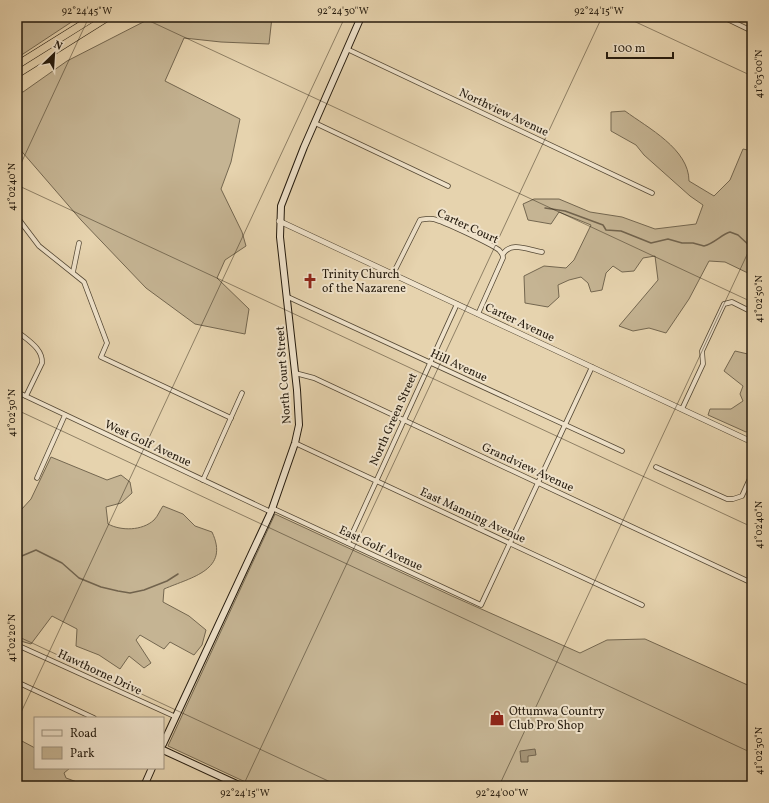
<svg xmlns="http://www.w3.org/2000/svg" width="769" height="803" viewBox="0 0 769 803" font-family="Vollkorn,serif">
<rect width="100%" height="100%" fill="#e6d3ae"/>
<filter id="stains"><feTurbulence type="fractalNoise" baseFrequency=".005" numOctaves="4"/><feColorMatrix values="0 0 0 0 .2 0 0 0 0 .09 0 0 0 0 .02 0 0 0 .5 -.17"/></filter>
<radialGradient id="worn" r=".72"><stop offset=".6" stop-color="#630" stop-opacity="0"/><stop offset="1" stop-color="#630" stop-opacity=".3"/></radialGradient>
<!-- green -->
<g fill="#c5b493" stroke="#746750">
<polygon points="17,17 79,17 17,58"/>
<polygon points="153,17 272,17 269,44 221,42 184,38 165,81 240,119 231,162 221,189 242,232 246,246 225,260 217,278 249,309 245,334 195,324 146,288 81,220 17,146 17,92 23,92 67,61"/>
<path d="M625 111C648 128 689 149 689 181L714 196 730 180 743 149 752 151V275L725 262 709 261 689 299 666 333 649 328 633 331 619 326 658 280 655 256 643 258 634 271 622 272 613 266 606 273 602 290 591 292 588 283 581 277 569 280 558 285 559 297 548 307 525 303 524 276 544 266 566 268 574 260 591 225 559 212 551 224 528 220 523 204 534 199H559L590 212 622 217 655 229 696 224 703 205 690 196 644 155 636 145 611 131V112Z"/>
<polygon points="735,351 752,355 752,429 746,432 708,415 710,409 731,409 743,401 740,394 743,386 724,371"/>
<path d="M51 457 107 480 121 475 130 482 132 493 121 503 106 507 108 524C121 531 142 531 154 520 158 516 160 510 163 506L183 514 195 526 212 532C230 570 192 577 164 589L163 602 189 616 206 630 202 645 194 655 170 642 164 649 140 635 136 640 151 663 144 668 129 656 120 669 99 655 76 646 77 629 52 616 31 644 17 640V508L21 510 31 499Z"/>
<polygon points="275,514 452,596 580,653 607,640 645,639 752,687 752,786 254,786 168,746"/>
<polygon points="20,740 35,748 35,768 70,768 64,773 66,778 88,786 17,786 17,742"/>
</g>
<!-- water -->
<polygon fill="#a49477" stroke="#71634d" points="535,749 536,755 528,756 528,762 521,762 520,751"/>
<g fill="none" stroke-linecap="round" stroke-linejoin="round">
<!-- stream -->
<g stroke="#71634d" stroke-width="1.5">
<path d="M545 208 565 211 603 225 606 230 621 231 651 243 668 239 682 243H693L704 246C715 243 722 234 730 232L738 235 752 248"/>
<polyline points="17,558 36,550 62,563 79,578 101,587 118,591 130,593 144,590 167,581 178,574"/>
</g>
<!-- minor casing -->
<g stroke="#544835" stroke-width="5.5">
<g id="minor">
<polyline points="723,17 752,31"/>
<polyline points="347,49 652,193"/>
<polyline points="315,123 448,186"/>
<polyline points="17,217 39,246 84,282 107,343 101,357 231,418"/>
<path d="M503 254C511 241 528 250 542 252"/>
<polyline points="73,272 79,243"/>
<path d="M393 274 420 220C425 219 428 218 433 219 443 221 491 244 499 250 502 253 503 255 503 258L478 314"/>
<polyline points="288,297 622,451"/>
<path d="M17 331C27 340 43 348 42 363L26 396"/>
<polyline points="295,373 314,378 752,583"/>
<polyline points="17,392 271,512"/>
<polyline points="682,409 703,364 702,351 724,304 732,302 752,312"/>
<polyline points="295,443 642,605"/>
<polyline points="656,467 727,499 733,499 742,496 752,474"/>
<polyline points="37,478 65,415"/>
<polyline points="203,480 242,393"/>
<polyline points="272,508 481,605 592,367"/>
<polyline points="348,543 457,304"/>
<polyline points="17,645 176,717"/>
<polyline points="17,682 94,718"/>
</g>
</g>
<!-- tertiary casing -->
<g stroke="#544835" stroke-width="6">
<polyline id="tertiary" points="279,221 752,442"/>
</g>
<!-- secondary casing -->
<g stroke="#241a0d" stroke-width="8">
<g id="secondary">
<polyline points="163,744 271,512 295,443 299,425 297,390 280,237 281,206 304,147 361,17"/>
<polyline points="163,750 241,786"/>
<polyline points="144,786 152,768"/>
</g>
</g>
<!-- trunk casing -->
<g stroke="#241a0d" stroke-width="8">
<g id="trunk">
<polyline points="17,65 94,17"/>
<polyline points="17,74 108,17"/>
</g>
</g>
<!-- minor -->
<use href="#minor" stroke="#efe2ca" stroke-width="4"/>
<!-- tertiary -->
<use href="#tertiary" stroke="#efe2ca" stroke-width="5"/>
<!-- secondary -->
<use href="#secondary" stroke="#efe2ca" stroke-width="6"/>
<!-- trunk -->
<use href="#trunk" stroke="#e6d3ae" stroke-width="7"/>
</g>
<!-- ticks -->
<path fill="none" stroke="#241a0d" stroke-width="1" stroke-opacity="0.45" d="M141 17 752 302M625 17 752 76M17 172 89 17M17 185 752 527M17 410 752 753M17 636 339 786M17 721 345 17M243 786 602 17M499 786 752 244"/>
<!-- icons -->
<defs>
<g id="church-bare" transform="scale(1.2)"><path d="M-1.2-6h2.4v3.5h3.3v2.4h-3.3V6h-2.4V-.1h-3.3v-2.4h3.3Z" fill="#8f2418" stroke="#efe2ca" stroke-width="2.5" paint-order="stroke"/></g>
<g id="shop-bare" transform="scale(1.2)"><path d="M-5-2.5h2.3a2.7 3.5 0 0 1 5.4 0H5L5.5 6h-11ZM-1.5-2.5h3a1.5 2.3 0 0 0-3 0Z" fill="#8f2418" stroke="#efe2ca" stroke-width="2.5" paint-order="stroke"/></g>
</defs>
<g fill-rule="evenodd">
<use href="#church-bare" x="310" y="281"/>
<use href="#shop-bare" x="497" y="718"/>
</g>
<g text-anchor="middle" stroke-width="4" stroke-linejoin="round" paint-order="stroke">
<!-- street labels -->
<g font-size="12" fill="#241a0d" stroke="#efe2ca">
<text transform="translate(504 112) rotate(25)" y="4">Northview Avenue</text>
<text transform="translate(468 226) rotate(25)" y="4">Carter Court</text>
<text transform="translate(520 322) rotate(25)" y="4">Carter Avenue</text>
<text transform="translate(459 365) rotate(25)" y="4">Hill Avenue</text>
<text transform="translate(283 375) rotate(-94)" y="4">North Court Street</text>
<text transform="translate(393 419) rotate(-66)" y="4">North Green Street</text>
<text transform="translate(148 443) rotate(25)" y="4">West Golf Avenue</text>
<text transform="translate(528 467) rotate(25)" y="4">Grandview Avenue</text>
<text transform="translate(473 515) rotate(25)" y="4">East Manning Avenue</text>
<text transform="translate(381 548) rotate(25)" y="4">East Golf Avenue</text>
<text transform="translate(100 672) rotate(25)" y="4">Hawthorne Drive</text>
</g>
<!-- poi labels -->
<g font-size="12" fill="#241a0d" stroke="#efe2ca" text-anchor="start">
<text x="322" y="278">Trinity Church<tspan x="322" dy="14">of the Nazarene</tspan></text>
<text x="509" y="715">Ottumwa Country<tspan x="509" dy="14">Club Pro Shop</tspan></text>
</g>
</g>
<!-- margin -->
<rect width="769" height="803" fill="none" stroke="#e6d3ae" stroke-width="44"/>
<!-- legend -->
<rect x="34" y="717" width="130" height="52" fill="#efe2ca" stroke="#9e927e"/>
<rect x="42" y="730" width="20" height="6" fill="#efe2ca" stroke="#9e927e"/>
<text x="70" y="737" font-size="12" fill="#241a0d">Road</text>
<rect x="42" y="747" width="20" height="12" fill="#c5b493" stroke="#9e927e"/>
<text x="70" y="757" font-size="12" fill="#241a0d">Park</text>
<!-- north arrow -->
<g transform="translate(54 54) rotate(25)" stroke="#efe2ca" stroke-width="3" paint-order="stroke">
<path d="M0-3L7 15L0 10L-7 15Z" fill="#241a0d"/>
<text y="-6" font-size="11" font-weight="bold" text-anchor="middle" fill="#241a0d">N</text>
</g>
<!-- scale -->
<path d="M607 52v6h66v-6" fill="none" stroke="#241a0d" stroke-width="2"/>
<text x="613" y="52" font-size="12" fill="#241a0d" stroke="#efe2ca" stroke-width="3" paint-order="stroke">100 m</text>
<rect x="22" y="22" width="725" height="759" fill="none" stroke="#241a0d" stroke-width="1.5"/>
<g font-size="10" text-anchor="middle" fill="#241a0d">
<text x="87" y="14">92°24'45"W</text>
<text x="343" y="14">92°24'30"W</text>
<text x="599" y="14">92°24'15"W</text>
<text transform="translate(758 74) rotate(-90)" y="4">41°03'00"N</text>
<text transform="translate(11 187) rotate(-90)" y="4">41°02'40"N</text>
<text transform="translate(758 299) rotate(-90)" y="4">41°02'50"N</text>
<text transform="translate(11 413) rotate(-90)" y="4">41°02'30"N</text>
<text transform="translate(758 525) rotate(-90)" y="4">41°02'40"N</text>
<text transform="translate(11 638) rotate(-90)" y="4">41°02'20"N</text>
<text transform="translate(758 751) rotate(-90)" y="4">41°02'30"N</text>
<text x="245" y="796">92°24'15"W</text>
<text x="502" y="796">92°24'00"W</text>
</g>
<rect width="100%" height="100%" filter="url(#stains)"/>
<rect width="100%" height="100%" fill="url(#worn)"/>
</svg>
